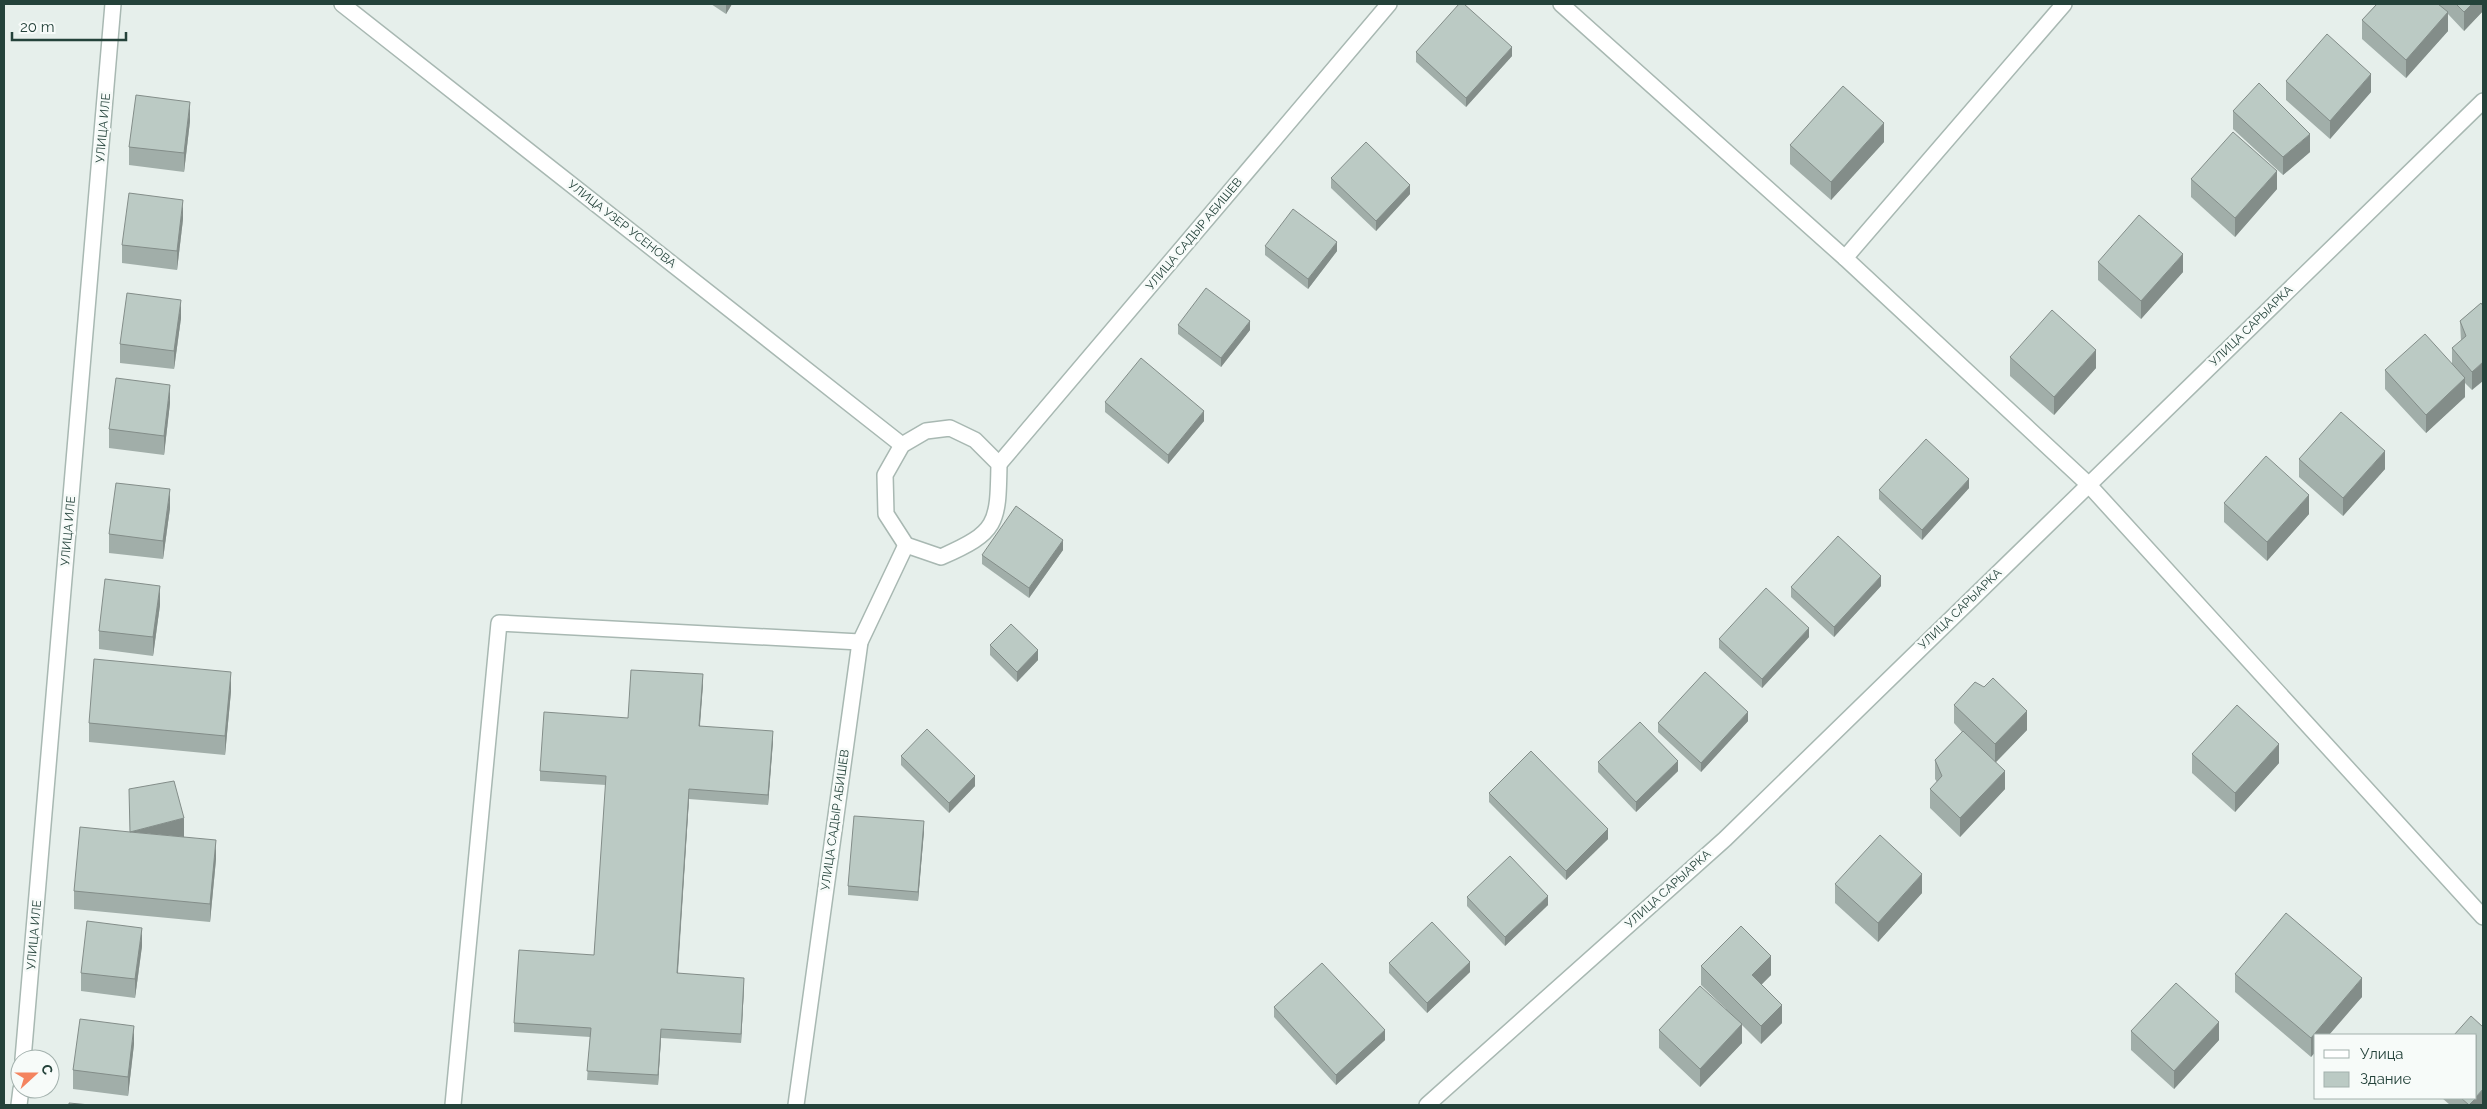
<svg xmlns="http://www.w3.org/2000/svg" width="2487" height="1109" viewBox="0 0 2487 1109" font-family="Raleway,sans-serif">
<rect width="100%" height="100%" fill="#e6efeb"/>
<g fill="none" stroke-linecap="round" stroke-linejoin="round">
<!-- service casing -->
<g stroke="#a8b8b2" stroke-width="18">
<g id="service">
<path d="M950 428 975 440 999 464C998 524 998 532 941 557L906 545 886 514 885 475 902 445 926 431Z"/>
<polyline points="453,1105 499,623 860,642"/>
</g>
</g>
<!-- minor casing -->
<g stroke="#a8b8b2" stroke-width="18">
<g id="minor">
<polyline points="342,4 902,445"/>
<polyline points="1561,4 1845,258 2088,484 2483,917"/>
<polyline points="1845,258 2064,4"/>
<polyline points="999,464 1389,4"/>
<polyline points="23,1059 113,4"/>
<polyline points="19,1105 21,1089"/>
<polyline points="796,1105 860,642 906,545"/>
<polyline points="1427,1105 1725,839 2483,101"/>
</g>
</g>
<!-- service -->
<use href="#service" stroke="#fff" stroke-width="15"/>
<!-- minor -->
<use href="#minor" stroke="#fff" stroke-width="15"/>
</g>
<!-- wall -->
<g fill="#a1aea9">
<polygon points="711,4 732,4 726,14"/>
<polygon points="2377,4 2483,4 2483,11 2464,31 2448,14 2448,31 2406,78 2362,39 2362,20"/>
<polygon points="1416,52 1512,56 1466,107 1416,62"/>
<polygon points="2286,81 2371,92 2330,139 2286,100"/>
<polygon points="2233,111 2310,152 2283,175 2233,129"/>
<polygon points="190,121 184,172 129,165 129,147"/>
<polygon points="1884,142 1831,200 1790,164 1790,145"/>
<polygon points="1331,178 1410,194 1376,231 1331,188"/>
<polygon points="2191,179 2277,189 2235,237 2191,197"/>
<polygon points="183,219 177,270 122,263 122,245"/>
<polygon points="1265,246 1337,251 1308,289 1265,255"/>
<polygon points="2098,262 2183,272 2141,319 2098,280"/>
<polygon points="2481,303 2472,390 2465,383 2465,397 2426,433 2385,389 2385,370 2452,363 2452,348 2461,341 2460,321"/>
<polygon points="181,318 174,369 120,363 120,344"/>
<polygon points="1178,325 1250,330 1221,367 1178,334"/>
<polygon points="2010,357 2096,368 2054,415 2010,376"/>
<polygon points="1105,402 1204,421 1168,464 1105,412"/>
<polygon points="170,403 164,455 109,448 109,429"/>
<polygon points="2299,459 2385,469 2343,516 2299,477"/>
<polygon points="1969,488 1922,540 1879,499 1879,490"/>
<polygon points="2224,503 2309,514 2267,561 2224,522"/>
<polygon points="170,508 163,559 109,553 109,534"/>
<polygon points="1063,550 1029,598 982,564 982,555"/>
<polygon points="1881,586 1834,637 1791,597 1791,587"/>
<polygon points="160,605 153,656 99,649 99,631"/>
<polygon points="1809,637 1762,688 1719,648 1719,639"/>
<polygon points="990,645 1038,660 1017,682 990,655"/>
<polygon points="703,684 700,726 773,741 768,805 689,799 678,973 744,987 741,1043 661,1038 658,1085 587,1080 590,1037 514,1032 514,1023 594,955 606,785 540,781 540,771 628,718"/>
<polygon points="231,691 225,755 89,742 89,723"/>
<polygon points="1954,705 2027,730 1996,762 2005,789 1960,837 1930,808 1930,789 1937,782 1935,779 1935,760 1962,732 1954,723"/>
<polygon points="1748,721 1701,772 1658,732 1658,723"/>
<polygon points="2192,754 2279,763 2235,812 2192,773"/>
<polygon points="901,756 975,786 949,813 901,765"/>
<polygon points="1598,762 1678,771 1636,812 1598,772"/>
<polygon points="1489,793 1608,839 1566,880 1489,802"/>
<polygon points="924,831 918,901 848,895 848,886"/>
<polygon points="184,837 216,859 210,922 74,909 74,891"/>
<polygon points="1835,884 1922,893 1878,942 1835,903"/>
<polygon points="1467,897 1548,905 1505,946 1467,906"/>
<polygon points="142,946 135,998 81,991 81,973"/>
<polygon points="1389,963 1470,972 1427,1013 1389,973"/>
<polygon points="1701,966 1771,975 1761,985 1782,1023 1761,1044 1742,1025 1742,1043 1700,1087 1659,1048 1659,1030 1726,1009 1701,985"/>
<polygon points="2235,974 2362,997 2316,1035 2316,1051 2311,1057 2235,992"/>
<polygon points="1274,1007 1385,1040 1336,1085 1274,1017"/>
<polygon points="2131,1031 2219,1040 2174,1089 2131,1050"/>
<polygon points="134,1044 128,1096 73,1089 73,1070"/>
<polygon points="2442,1098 2476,1098 2483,1105 2450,1105"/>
</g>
<!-- shaded-wall -->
<g fill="#838d89">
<polygon points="726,4 732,4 726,14"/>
<polygon points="2472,4 2483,4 2483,11 2464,31 2464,12"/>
<polygon points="2448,12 2448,31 2406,78 2406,60"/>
<polygon points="1512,47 1512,56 1466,107 1466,98"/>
<polygon points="2371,74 2371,92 2330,139 2330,121"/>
<polygon points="190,102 190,121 184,172 184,153"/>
<polygon points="1884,123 1884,142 1831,200 1831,182"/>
<polygon points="2310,134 2310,152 2283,175 2283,157"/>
<polygon points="2277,171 2277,189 2235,237 2235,218"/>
<polygon points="1410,185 1410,194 1376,231 1376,221"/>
<polygon points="183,200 183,219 177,270 177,251"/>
<polygon points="1337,242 1337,251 1308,289 1308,279"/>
<polygon points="2183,254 2183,272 2141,319 2141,301"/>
<polygon points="181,300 181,318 174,369 174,351"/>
<polygon points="1250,321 1250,330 1221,367 1221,358"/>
<polygon points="2096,350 2096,368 2054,415 2054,397"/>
<polygon points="2483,362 2483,381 2472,390 2472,372"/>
<polygon points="2465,378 2465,397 2426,433 2426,415"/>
<polygon points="170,385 170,403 164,455 164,436"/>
<polygon points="1204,411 1204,421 1168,464 1168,455"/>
<polygon points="2385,451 2385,469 2343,516 2343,498"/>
<polygon points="1969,479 1969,488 1922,540 1922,530"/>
<polygon points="170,489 170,508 163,559 163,541"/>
<polygon points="2309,495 2309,514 2267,561 2267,542"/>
<polygon points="1063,540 1063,550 1029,598 1029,588"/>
<polygon points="1881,576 1881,586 1834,637 1834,627"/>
<polygon points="160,586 160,605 153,656 153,637"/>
<polygon points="1809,628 1809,637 1762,688 1762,679"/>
<polygon points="1038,650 1038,660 1017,682 1017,672"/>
<polygon points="231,672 231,691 225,755 225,736"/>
<polygon points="703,674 703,684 699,735 699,726"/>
<polygon points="2027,711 2027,730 1995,763 1995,744"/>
<polygon points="1748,712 1748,721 1701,772 1701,763"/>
<polygon points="773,731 773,741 768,805 768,795"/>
<polygon points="2279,744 2279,763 2235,812 2235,793"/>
<polygon points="1678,761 1678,771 1636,812 1636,802"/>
<polygon points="2005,771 2005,789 1960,837 1960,818"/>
<polygon points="975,776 975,786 949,813 949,803"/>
<polygon points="689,789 689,799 677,982 677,973"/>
<polygon points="184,818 184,837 130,832"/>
<polygon points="924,821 924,831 918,901 918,892"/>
<polygon points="1608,829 1608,839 1566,880 1566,871"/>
<polygon points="216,840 216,859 210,922 210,904"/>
<polygon points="1922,874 1922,893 1878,942 1878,923"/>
<polygon points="1548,896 1548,905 1505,946 1505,937"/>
<polygon points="142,928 142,946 135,998 135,979"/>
<polygon points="1771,956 1771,975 1752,994 1752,975"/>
<polygon points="1470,962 1470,972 1427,1013 1427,1003"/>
<polygon points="744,978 744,987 741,1043 741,1034"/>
<polygon points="2362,978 2362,997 2329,1035 2316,1035 2316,1051 2311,1057 2311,1038"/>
<polygon points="1782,1005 1782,1023 1761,1044 1761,1026"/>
<polygon points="2219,1022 2219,1040 2174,1089 2174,1071"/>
<polygon points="1742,1024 1742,1043 1700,1087 1700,1069"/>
<polygon points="134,1026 134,1044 128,1096 128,1077"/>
<polygon points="661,1029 661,1038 658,1085 658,1075"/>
<polygon points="1385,1030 1385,1040 1336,1085 1336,1075"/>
<polygon points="2483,1089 2483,1105 2469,1105"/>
</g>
<!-- building -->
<g fill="#bbcac4" stroke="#838d89">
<polygon points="1459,4 1464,4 1512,47 1466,98 1416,52"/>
<polygon points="2377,4 2438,4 2448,12 2406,60 2362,20"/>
<polygon points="2456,4 2472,4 2464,12"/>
<polygon points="2327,34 2371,74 2330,121 2286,81"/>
<polygon points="2259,83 2310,134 2283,157 2233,111"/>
<polygon points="1843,86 1884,123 1831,182 1790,145"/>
<polygon points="136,95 190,102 184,153 129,147"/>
<polygon points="2233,132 2277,171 2235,218 2191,179"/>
<polygon points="1366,142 1410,185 1376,221 1331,178"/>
<polygon points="129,193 183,200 177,251 122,245"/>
<polygon points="1293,209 1337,242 1308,279 1265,246"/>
<polygon points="2139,215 2183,254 2141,301 2098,262"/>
<polygon points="1206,288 1250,321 1221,358 1178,325"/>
<polygon points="127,293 181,300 174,351 120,344"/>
<polygon points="2481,303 2483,306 2483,362 2472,372 2452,348 2466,336 2460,321"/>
<polygon points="2052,310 2096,350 2054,397 2010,357"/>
<polygon points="2425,334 2465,378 2426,415 2385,370"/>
<polygon points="1141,358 1204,411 1168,455 1105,402"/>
<polygon points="116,378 170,385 164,436 109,429"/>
<polygon points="2341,412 2385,451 2343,498 2299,459"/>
<polygon points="1926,439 1969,479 1922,530 1879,490"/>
<polygon points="2266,456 2309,495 2267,542 2224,503"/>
<polygon points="116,483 170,489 163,541 109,534"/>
<polygon points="1016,506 1063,540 1029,588 982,555"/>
<polygon points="1838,536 1881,576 1834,627 1791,587"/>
<polygon points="105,579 160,586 153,637 99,631"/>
<polygon points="1766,588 1809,628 1762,679 1719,639"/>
<polygon points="1011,624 1038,650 1017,672 990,645"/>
<polygon points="94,659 231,672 225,736 89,723"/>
<polygon points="631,670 703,674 699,726 773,731 768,795 689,789 677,973 744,978 741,1034 661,1029 658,1075 587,1071 591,1028 514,1023 519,950 594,955 606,776 540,771 544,712 628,718"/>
<polygon points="1705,672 1748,712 1701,763 1658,723"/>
<polygon points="1993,678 2027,711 1995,744 1954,705 1975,682 1984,687"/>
<polygon points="2237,705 2279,744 2235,793 2192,754"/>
<polygon points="1640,722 1678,761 1636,802 1598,762"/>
<polygon points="927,729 975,776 949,803 901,756"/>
<polygon points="1963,731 2005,771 1960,818 1930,789 1942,776 1935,760"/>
<polygon points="1531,751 1608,829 1566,871 1489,793"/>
<polygon points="174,781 184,818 130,832 216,840 210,904 74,891 80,827 130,832 129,789"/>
<polygon points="854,816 924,821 918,892 848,886"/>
<polygon points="1880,835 1922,874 1878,923 1835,884"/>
<polygon points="1510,856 1548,896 1505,937 1467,897"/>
<polygon points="2286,913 2362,978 2311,1038 2235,974"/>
<polygon points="87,921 142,928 135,979 81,973"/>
<polygon points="1432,922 1470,962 1427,1003 1389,963"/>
<polygon points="1741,926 1771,956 1752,975 1782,1005 1761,1026 1701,966"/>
<polygon points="1322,963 1385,1030 1336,1075 1274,1007"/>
<polygon points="2176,983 2219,1022 2174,1071 2131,1031"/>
<polygon points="1700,986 1742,1024 1700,1069 1659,1030"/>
<polygon points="2471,1016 2483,1027 2483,1089 2476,1097 2476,1035 2454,1035"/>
<polygon points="80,1019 134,1026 128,1077 73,1070"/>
<polygon points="2461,1098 2476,1098 2469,1105"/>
<polygon points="69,1103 90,1105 69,1105"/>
</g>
<g text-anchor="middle" stroke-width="5" stroke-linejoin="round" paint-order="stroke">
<!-- street labels -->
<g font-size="12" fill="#24423a" stroke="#f7fbf9">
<text transform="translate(103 128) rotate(-85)" y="4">УЛИЦА ИЛЕ</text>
<text transform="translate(622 224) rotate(38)" y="4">УЛИЦА УЗЕР УСЕНОВА</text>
<text transform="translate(1194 234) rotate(-50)" y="4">УЛИЦА САДЫР АБИШЕВ</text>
<text transform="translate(2251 326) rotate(-44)" y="4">УЛИЦА САРЫАРКА</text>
<text transform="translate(68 531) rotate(-85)" y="4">УЛИЦА ИЛЕ</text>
<text transform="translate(1960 609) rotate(-44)" y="4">УЛИЦА САРЫАРКА</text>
<text transform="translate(835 820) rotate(-82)" y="4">УЛИЦА САДЫР АБИШЕВ</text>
<text transform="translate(1668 889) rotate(-42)" y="4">УЛИЦА САРЫАРКА</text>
<text transform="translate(34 935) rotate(-85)" y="4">УЛИЦА ИЛЕ</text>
</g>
</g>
<!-- border -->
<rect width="2487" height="1109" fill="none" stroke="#24423a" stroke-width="10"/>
<!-- legend -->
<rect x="2314" y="1034" width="162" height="65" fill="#f7fbf9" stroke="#a3b1ad"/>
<rect x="2324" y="1050" width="25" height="8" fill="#ffffff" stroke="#a3b1ad"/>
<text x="2360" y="1059" font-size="15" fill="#24423a">Улица</text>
<rect x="2324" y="1072" width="25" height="15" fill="#bbcac4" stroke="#a3b1ad"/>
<text x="2360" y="1084" font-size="15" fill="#24423a">Здание</text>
<!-- north arrow -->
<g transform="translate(35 1074) rotate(69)"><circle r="24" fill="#f7fbf9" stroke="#a3b1ad"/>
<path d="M0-4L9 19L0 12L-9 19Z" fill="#f4845f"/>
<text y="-8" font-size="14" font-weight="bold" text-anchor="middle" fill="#24423a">С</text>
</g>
<!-- scale -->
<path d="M12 32v8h114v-8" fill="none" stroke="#24423a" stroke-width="2.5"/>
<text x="20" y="32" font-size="15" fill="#24423a" stroke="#f7fbf9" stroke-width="4" paint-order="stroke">20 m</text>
</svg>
